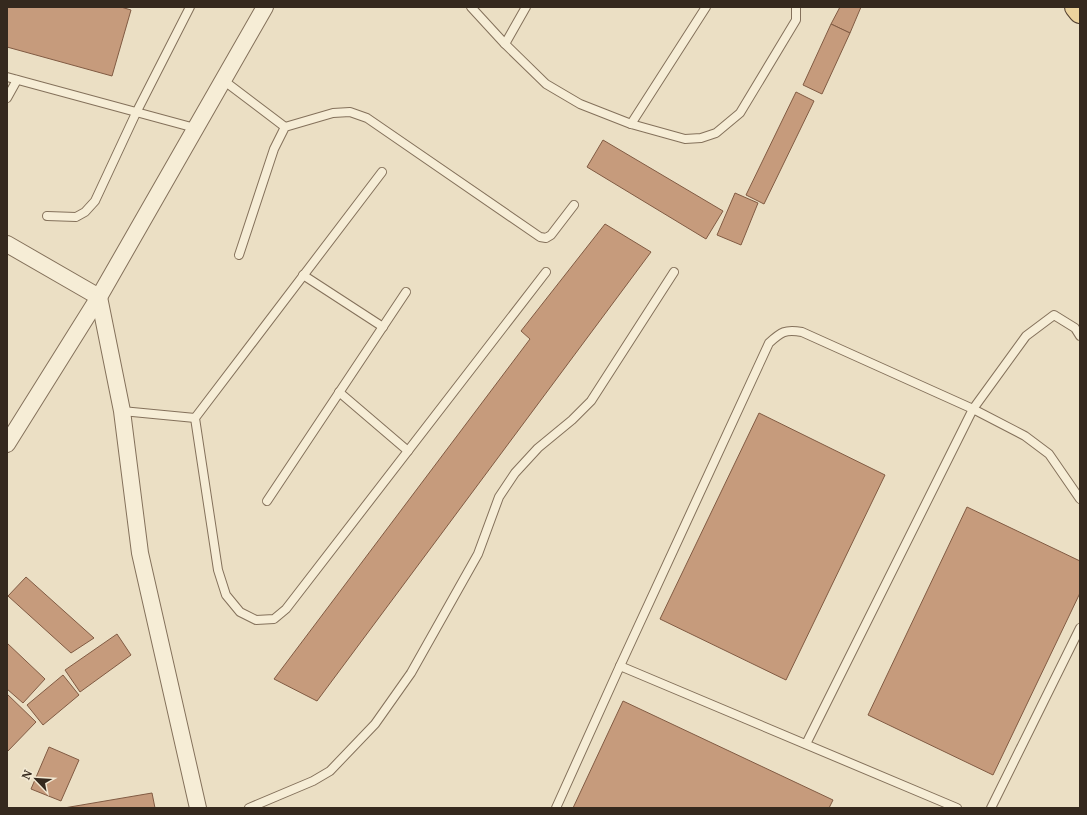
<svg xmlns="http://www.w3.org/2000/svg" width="1087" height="815" viewBox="0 0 1087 815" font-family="Merriweather,serif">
<rect width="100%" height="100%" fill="#ebdfc4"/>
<!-- building -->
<g fill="#c69b7c" stroke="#815b43">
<polygon points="7,7 121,7 131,10 112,76 7,47"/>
<polygon points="840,7 861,7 850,33 831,24"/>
<polygon points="831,24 850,33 822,94 803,85"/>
<polygon points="796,92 814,101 764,204 746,195"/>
<polygon points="603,140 723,211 706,239 587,167"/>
<polygon points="735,193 758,203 741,245 717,235"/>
<polygon points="605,224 651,252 317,701 274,679 530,339 521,331"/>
<polygon points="759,413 885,475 786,680 660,619"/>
<polygon points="967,507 1080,561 1080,593 993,775 868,715"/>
<polygon points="26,577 94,638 71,653 8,596"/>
<polygon points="117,634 131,655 80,692 65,670"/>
<polygon points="7,643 45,679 23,703 7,689"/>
<polygon points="63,675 79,695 43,725 27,705"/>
<polygon points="7,694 36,722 7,752"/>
<polygon points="623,701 833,800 829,808 573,808"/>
<polygon points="49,747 79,760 61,801 31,789"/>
<polygon points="152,793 155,808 64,808"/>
</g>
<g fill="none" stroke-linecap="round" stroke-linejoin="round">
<!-- lane casing -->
<g stroke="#84715b" stroke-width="10">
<g id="lane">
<polyline points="471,7 505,44 546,84 580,104 631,124 685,139 701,138 716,133 740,113 796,20 796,7"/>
<polyline points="505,44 526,7"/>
<polyline points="7,77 195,128"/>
<polyline points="223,80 285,127"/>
<polyline points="7,98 17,80"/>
<polyline points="631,124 706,7"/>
<polyline points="382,172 195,418 218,570 226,595 240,612 256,620 274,619 286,609 546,272"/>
<polyline points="47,216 76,217 85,212 95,201 136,113 190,7"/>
<polyline points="239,255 274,149 285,127 333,113 350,112 367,118 540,237 546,238 551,235 574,205"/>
<polyline points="303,275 383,327"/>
<polyline points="339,392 408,451"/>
<polyline points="122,411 195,418"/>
<polyline points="267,501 406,292"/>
<polyline points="620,666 957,808"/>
<polyline points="806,744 973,409 1026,336 1054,315 1075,328 1080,336"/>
<polyline points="249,808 313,781 330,771 375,724 411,673 478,554 499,497 515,473 538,448 572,420 591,401 674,272"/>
<path d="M556 808 620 666 769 343C781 332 785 329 802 332L973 409 1025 436 1049 454 1080 499"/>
<polyline points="991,808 1080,628"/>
</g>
</g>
<!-- street casing -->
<g stroke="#84715b" stroke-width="18">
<g id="street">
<polyline points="7,244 99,297 122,411 140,553 198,808"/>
<polyline points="7,444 99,297 265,7"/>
</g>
</g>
<!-- primary casing -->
<g stroke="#523f2f" stroke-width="24">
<polyline id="primary" points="1076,7 1080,12"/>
</g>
<!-- lane -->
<use href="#lane" stroke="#f6edd6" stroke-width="8"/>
<!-- street -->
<use href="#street" stroke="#f6edd6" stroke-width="16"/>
<!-- primary -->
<use href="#primary" stroke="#ecd39e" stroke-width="22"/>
</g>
<!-- border -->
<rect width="1087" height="815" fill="none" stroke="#35291e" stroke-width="16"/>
<!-- north arrow -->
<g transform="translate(36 779) rotate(295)" stroke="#f3e9d3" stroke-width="3" paint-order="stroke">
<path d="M0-3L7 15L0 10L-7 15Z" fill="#35291e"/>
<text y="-6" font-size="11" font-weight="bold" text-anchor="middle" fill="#35291e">N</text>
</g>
</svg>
